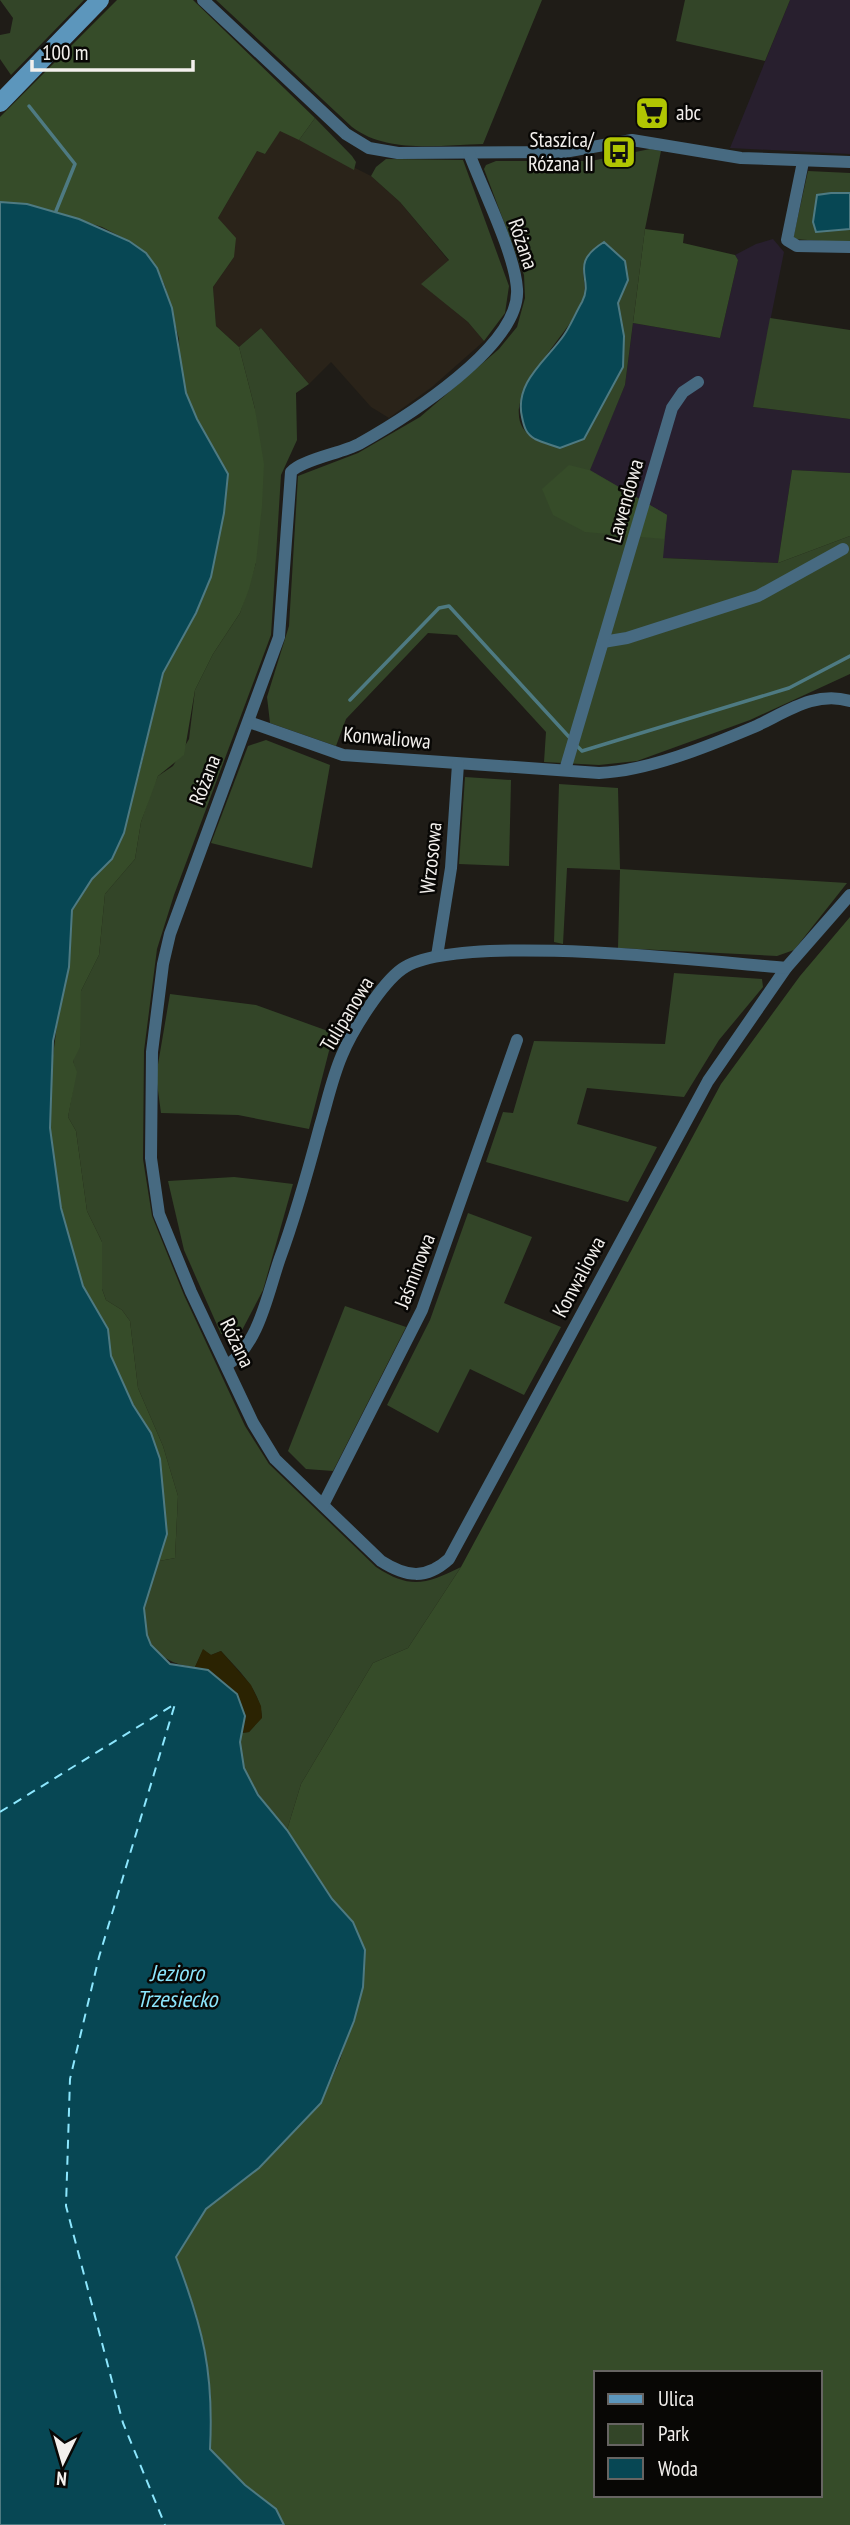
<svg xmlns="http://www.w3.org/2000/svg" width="850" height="2525" viewBox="0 0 850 2525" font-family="'PT Sans Narrow',sans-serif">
<rect width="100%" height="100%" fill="#1f1c17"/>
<!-- built -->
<polygon fill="#2a2319" points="280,130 371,176 400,202 449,261 422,284 468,322 484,341 432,387 389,418 371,407 331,362 309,384 261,328 239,347 216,326 213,287 234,257 218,218 257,151 265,154"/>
<!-- education -->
<g fill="#281f2e">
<polygon points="790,0 850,0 850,154 730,148"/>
<polygon points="773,239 784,252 753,407 850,419 850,473 792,470 778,563 663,558 589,470 625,385 633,323 720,338 738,260 735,255 756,244"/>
</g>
<!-- green -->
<g fill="#334528" fill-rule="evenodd">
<polygon points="0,0 84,0 11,75 0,59 0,35 10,33 13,18"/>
<path d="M216 0H542L483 144C441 145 387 154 352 127Z"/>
<polygon points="685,0 790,0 765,61 676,41"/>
<polygon points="315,118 352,156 356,162 354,170 299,140"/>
<path d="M650 149 661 151 645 229 625 385 590 470 667 515 663 558 778 563 850 536V674L750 720 637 761 599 765 544 762 546 732 457 635 428 633 346 719 336 746 270 723 267 697 289 626 298 476 358 453 420 417 499 349 517 327 525 298 524 275 484 169 486 165 496 161H591ZM625 261 628 280 618 303 624 336 623 367 584 438 560 448C552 445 543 443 535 439 481 408 579 329 584 296 586 288 583 277 583 269Z"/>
<polygon points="386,159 463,160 509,286 505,313 484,341 468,322 421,284 449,260 400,202 371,176 376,167"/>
<polygon points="808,171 850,173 850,243 793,239"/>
<polygon points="770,318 850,330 850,419 753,407"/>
<path d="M261 328 309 384 296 393 297 440 281 475 271 635 174 895 157 949 144 1051 143 1159 152 1216 184 1295 245 1426 269 1464 376 1567C411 1590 426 1584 461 1567L408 1648 373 1663 301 1784 287 1830C264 1802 235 1771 241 1733L249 1732 262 1717C260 1689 239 1671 221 1651L211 1655 203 1650 195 1667C161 1664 141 1644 144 1609 145 1593 154 1575 159 1561L175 1558 178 1496 163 1446 138 1388 130 1321 122 1310 106 1300 102 1289V1242L87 1211 76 1131 68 1117 76 1072 73 1061 81 991 99 955 105 894 135 859 141 822 152 789 158 776 173 766 189 739 195 690 213 654 240 613 256 563 255 409 239 347Z"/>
<polygon points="266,740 330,765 312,868 211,843 248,746"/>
<polygon points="465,777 511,780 509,866 459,864"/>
<polygon points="559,784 618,788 620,869 847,883 794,950 777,956 618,948 620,870 567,868 563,944 554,942"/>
<polygon points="674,973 762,979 763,987 719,1040 684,1097 587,1088 577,1124 657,1147 628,1202 486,1162 503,1112 513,1113 534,1041 665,1044"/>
<polygon points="170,994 256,1005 339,1035 329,1051 309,1129 238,1115 161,1113 156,1076"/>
<polygon points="234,1177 293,1184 263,1290 239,1336 221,1334 184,1250 168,1181"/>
<polygon points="468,1213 532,1237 504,1303 561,1327 524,1395 470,1369 438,1433 387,1405 430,1320"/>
<polygon points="345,1306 406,1327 333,1471 306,1469 288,1451"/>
</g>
<!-- forest -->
<g fill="#364c29" fill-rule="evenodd">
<polygon points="117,0 193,0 315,118 299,140 280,131 265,154 257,151 218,218 236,238 234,257 213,287 216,326 239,347 255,409 264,464 262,506 256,563 249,589 240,613 213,654 195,690 184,755 158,776 141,822 135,859 105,894 99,955 81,991 80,1047 73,1061 77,1072 68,1117 76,1131 87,1211 102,1242 102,1289 106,1300 122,1310 130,1321 138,1388 163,1446 178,1496 175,1558 159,1561 167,1534 160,1459 151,1433 133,1405 111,1356 108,1329 83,1286 61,1208 50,1128 51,1071 72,910 92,879 112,859 139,775 163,673 196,613 211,577 224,513 228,474 197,419 186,393 180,366 179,339 165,286 157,268 129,241 102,227 27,204 0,202 0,117"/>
<polygon points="645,229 684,234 683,243 735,255 738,260 720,338 633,323"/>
<polygon points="569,465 589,470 667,515 664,539 585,532 553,515 542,489"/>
<polygon points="792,470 850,473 850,536 778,563"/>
<path d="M850 917V2525H284L276 2509 245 2485 210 2449C215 2376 203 2324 176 2257L206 2209 259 2168 321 2103 340 2060 363 1987 365 1950 353 1922 332 1899 287 1830 301 1784 373 1663 408 1648 461 1567 721 1084 800 976ZM596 2373H820V2495H596Z"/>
</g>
<!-- sand -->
<polygon fill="#2b2302" points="203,1649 211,1655 221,1651 251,1685 261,1706 262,1718 249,1732 241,1733 237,1694 209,1670 195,1667"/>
<!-- water -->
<g fill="#074754" stroke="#4e7a82" stroke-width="2">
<polygon points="831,193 850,193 850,229 816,232 813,222 817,195"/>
<path d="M0 202 27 204 79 219 129 241 146 253 157 268 172 308 186 393 197 419 228 474 224 513 211 577 196 613 163 673 124 833 112 859 92 879 72 910 69 967 53 1041 50 1128 61 1208 83 1286 108 1329 111 1356 133 1405 151 1433 160 1459 167 1534 144 1608 147 1635 151 1645 170 1664 208 1670 237 1694 245 1716 240 1742 244 1768 258 1795 287 1830 332 1899 353 1922 365 1950 363 1987 354 2021 321 2103 259 2168 206 2209 176 2257C203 2328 214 2372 210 2449L245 2485 276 2509 284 2525H0Z"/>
<path d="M604 242 625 261 628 280 618 303 624 336 623 367 584 439 560 448C552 445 543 443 535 439 526 434 524 427 522 417 514 382 547 360 564 335 571 325 576 312 582 302 595 278 567 265 604 242Z"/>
</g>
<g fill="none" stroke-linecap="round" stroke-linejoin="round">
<!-- stream -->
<g stroke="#4e7a82" stroke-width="3.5">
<polyline points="29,106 75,164 56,211"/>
<polyline points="350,700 439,608 449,606 570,738"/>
<polyline points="575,744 582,751 789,688 850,656"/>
</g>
<!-- ferry -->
<polyline stroke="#8ce6fd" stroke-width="2" stroke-dasharray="9 7" stroke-linecap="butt" points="0,1812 175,1704 99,1957 70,2079 66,2206 123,2423 165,2525"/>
<!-- street -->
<g stroke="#476a81" stroke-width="12">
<polyline points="203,0 346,134 369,148 398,153 564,152 632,140 741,158 850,162"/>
<path d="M469 153C482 188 515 254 517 289 521 346 405 418 359 444 342 453 301 460 291 472L279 637 170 934 163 964 152 1052 151 1158 159 1214 191 1292 253 1423 275 1459 381 1561C406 1577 426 1580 449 1559L708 1081 786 968 850 895"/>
<polyline points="803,162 787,240 797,246 850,247"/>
<polyline points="603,642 627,638 758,596 843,549"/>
<path d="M249 722 343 755 599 773C648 771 709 746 754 727 785 713 815 690 850 701"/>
<polyline points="565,770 672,408 683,392 698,382"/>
<polyline points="437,956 451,868 458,764"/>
<path d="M227 1365C259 1345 268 1292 280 1258 296 1215 308 1171 320 1126 327 1103 332 1078 342 1055 352 1031 381 984 402 969 455 931 712 962 786 968"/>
<polyline points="323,1505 422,1310 517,1040"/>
</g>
<!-- secondary -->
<polyline stroke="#5c96bc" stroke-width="18" points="0,103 100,0"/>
</g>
<!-- icons -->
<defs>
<g id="supermarket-square" transform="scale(1.75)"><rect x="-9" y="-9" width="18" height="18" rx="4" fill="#b0c502" stroke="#080705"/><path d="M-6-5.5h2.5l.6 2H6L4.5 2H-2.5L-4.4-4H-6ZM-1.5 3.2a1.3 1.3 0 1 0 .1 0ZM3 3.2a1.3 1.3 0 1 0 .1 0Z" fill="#111"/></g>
<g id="bus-square" transform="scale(1.75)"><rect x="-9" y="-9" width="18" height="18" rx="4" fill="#b0c502" stroke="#080705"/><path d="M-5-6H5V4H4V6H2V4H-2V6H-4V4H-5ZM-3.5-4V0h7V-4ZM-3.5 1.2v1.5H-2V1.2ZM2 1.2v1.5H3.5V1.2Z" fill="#111"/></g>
</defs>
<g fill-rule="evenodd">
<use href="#supermarket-square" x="652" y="113"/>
<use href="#bus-square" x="619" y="152"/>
</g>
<g text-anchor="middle" stroke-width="5" stroke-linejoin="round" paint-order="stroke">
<!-- poi labels -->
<g font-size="21" fill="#f3f0ed" stroke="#080705" text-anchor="start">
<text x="676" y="120">abc</text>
<text x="594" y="147" text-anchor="end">Staszica/<tspan x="594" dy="24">Różana II</tspan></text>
</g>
<!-- street labels -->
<g font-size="21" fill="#f3f0ed" stroke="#080705">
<text transform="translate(523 244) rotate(71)" y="7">Różana</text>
<text transform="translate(625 501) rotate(-74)" y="7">Lawendowa</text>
<text transform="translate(387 738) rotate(5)" y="7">Konwaliowa</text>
<text transform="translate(205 780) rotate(-69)" y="7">Różana</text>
<text transform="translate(431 858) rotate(-84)" y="7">Wrzosowa</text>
<text transform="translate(347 1014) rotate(-59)" y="7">Tulipanowa</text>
<text transform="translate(415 1271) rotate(-69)" y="7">Jaśminowa</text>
<text transform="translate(579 1277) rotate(-62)" y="7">Konwaliowa</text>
<text transform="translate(237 1343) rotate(64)" y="7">Różana</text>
</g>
<!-- water labels -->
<g font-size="23" font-style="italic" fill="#8ce6fd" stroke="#080705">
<text x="177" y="1981">Jezioro<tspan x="177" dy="26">Trzesiecko</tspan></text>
</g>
</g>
<!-- legend -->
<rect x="594" y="2371" width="228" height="126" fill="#080705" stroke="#666462" stroke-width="2"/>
<rect x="608" y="2394" width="35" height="10" fill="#5c96bc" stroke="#666462" stroke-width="2"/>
<text x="658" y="2406" font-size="21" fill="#f3f0ed">Ulica</text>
<rect x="608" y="2424" width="35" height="21" fill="#334528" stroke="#666462" stroke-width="2"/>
<text x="658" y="2441" font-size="21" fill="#f3f0ed">Park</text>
<rect x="608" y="2458" width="35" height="21" fill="#074754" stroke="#666462" stroke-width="2"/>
<text x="658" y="2476" font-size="21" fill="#f3f0ed">Woda</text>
<!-- north arrow -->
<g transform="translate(63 2462) rotate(185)" stroke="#080705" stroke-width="5" paint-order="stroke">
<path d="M0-5L12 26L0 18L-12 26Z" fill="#f3f0ed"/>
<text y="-10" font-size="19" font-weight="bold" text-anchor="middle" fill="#f3f0ed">N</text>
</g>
<!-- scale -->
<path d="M32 60v10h161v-10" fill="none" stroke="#f3f0ed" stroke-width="3.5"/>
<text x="42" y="60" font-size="21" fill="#f3f0ed" stroke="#080705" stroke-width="5" paint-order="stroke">100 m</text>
</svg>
